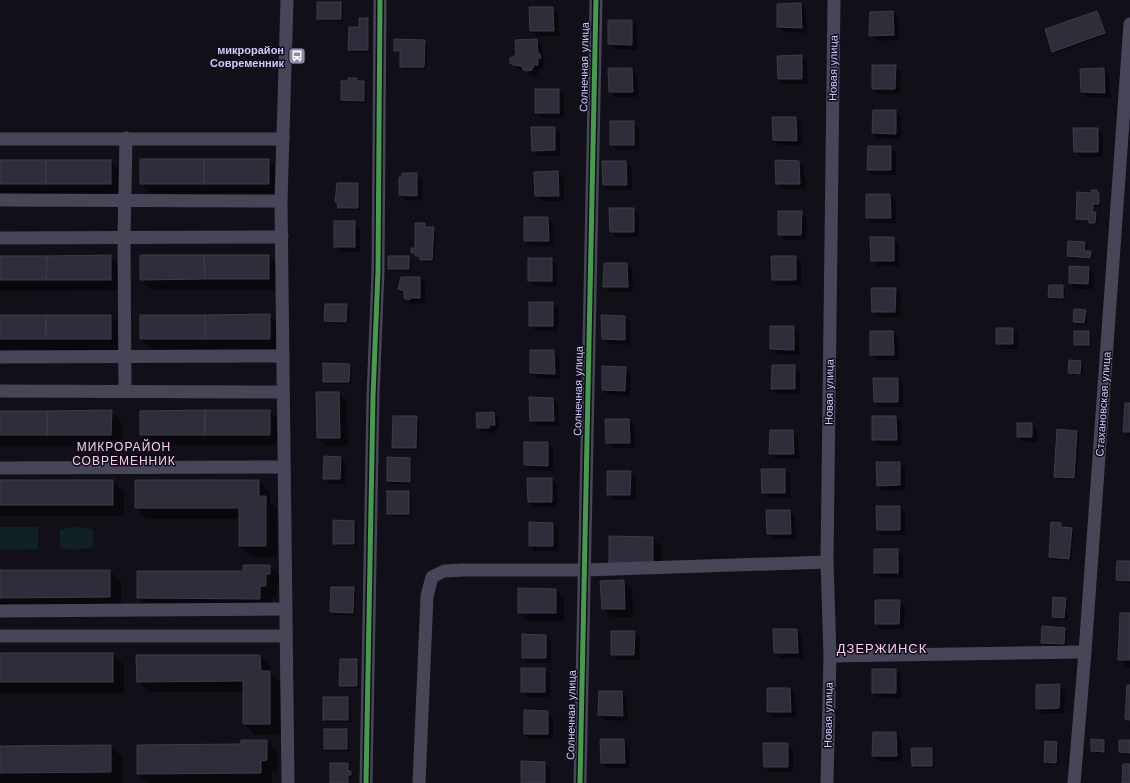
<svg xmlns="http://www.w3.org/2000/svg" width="1130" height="783" viewBox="0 0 1130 783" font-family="'Work Sans',sans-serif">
<rect width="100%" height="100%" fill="#111018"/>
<!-- green -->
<g fill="#102123">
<polygon points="77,526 93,530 93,547 77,550 60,548 60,530"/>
<polygon points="0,527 38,527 38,549 0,550"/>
</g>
<!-- shadow -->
<g fill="#0007">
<polygon points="340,3 343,5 343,21 321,21 318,18"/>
<polygon points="801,4 806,10 807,33 784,32 778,27"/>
<polygon points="553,8 558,13 559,36 536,36 531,30"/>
<polygon points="893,12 898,18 899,40 876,41 870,35"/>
<polygon points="1097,12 1107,35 1055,53 1053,51"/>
<polygon points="368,19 370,21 370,52 352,52 349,49 360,28"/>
<polygon points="632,21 637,27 637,50 615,49 609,44"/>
<polygon points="536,40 542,45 543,57 546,63 543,63 543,70 539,70 537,75 533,76 526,71 519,70 511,62"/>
<polygon points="424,41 427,43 426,69 403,69 401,66 401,53 395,51"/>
<polygon points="801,56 807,62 807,84 784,84 779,79 778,57"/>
<polygon points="895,66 901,72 900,94 878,94 873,89"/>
<polygon points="632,69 637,75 638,97 615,97 610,91"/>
<polygon points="1104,69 1109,75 1110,98 1087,97 1082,92"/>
<polygon points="357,79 366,85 366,103 344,102 342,100 349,82"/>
<polygon points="559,90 564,95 564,118 542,118 536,113"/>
<polygon points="873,111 895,111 901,116 901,139 878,138 873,133"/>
<polygon points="796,118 801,123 802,146 779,145 774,140"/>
<polygon points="633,122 639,128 639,150 617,150 611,144"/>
<polygon points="555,128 560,133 560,156 538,156 533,150"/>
<polygon points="1097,129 1103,134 1103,157 1081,157 1075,151"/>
<polygon points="891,147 896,153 896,175 874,175 868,170"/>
<polygon points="269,160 280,172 280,194 152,195 141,183"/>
<polygon points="0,161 110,161 121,172 122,195 0,195"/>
<polygon points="626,162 631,167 632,190 609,190 603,184"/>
<polygon points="799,162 804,167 805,189 782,189 777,184"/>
<polygon points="558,172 564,178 564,201 541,201 536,195 535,173"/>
<polygon points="417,174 422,180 422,201 406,200 400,195"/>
<polygon points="357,184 360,186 360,210 341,210 336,202"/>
<polygon points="1096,191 1101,197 1101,206 1095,206 1095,213 1098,215 1097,225 1093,225 1090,221 1079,221 1077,219 1092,194"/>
<polygon points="890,195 895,201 896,223 873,223 867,217"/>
<polygon points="633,209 639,215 639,237 616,237 611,231"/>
<polygon points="801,212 807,218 806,240 785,240 779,234"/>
<polygon points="548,218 553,224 554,246 531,246 525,240"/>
<polygon points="355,222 360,228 360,252 341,252 335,246"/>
<polygon points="425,224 427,228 434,228 436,231 434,262 423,262 421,258 412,253"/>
<polygon points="894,238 899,244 899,266 877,266 872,260"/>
<polygon points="1084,243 1087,245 1086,252 1093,255 1092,260 1070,258 1068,256"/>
<polygon points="110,256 122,268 122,290 0,291 0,257"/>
<polygon points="269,256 280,267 280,290 152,290 141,279"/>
<polygon points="408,257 411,260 411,271 391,271 389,268"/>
<polygon points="795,257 801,263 801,285 778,285 773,280"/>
<polygon points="551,259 557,264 557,287 535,286 529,281"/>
<polygon points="626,264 632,269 633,292 610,292 604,287"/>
<polygon points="1070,267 1089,268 1094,273 1094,289 1075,289 1070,283"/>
<polygon points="420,278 425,283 425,303 412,305 399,289"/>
<polygon points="1050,286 1063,286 1065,288 1065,300 1052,299 1049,297"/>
<polygon points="895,289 901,294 900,317 878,317 873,312"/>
<polygon points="553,303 558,309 558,331 536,331 530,325"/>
<polygon points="347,305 349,308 348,324 328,323 325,320"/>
<polygon points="1085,311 1088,313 1087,325 1077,324 1074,321"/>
<polygon points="269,315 280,327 280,349 152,350 141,339"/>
<polygon points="0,316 111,316 122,327 122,350 0,350"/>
<polygon points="625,317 630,322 630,345 608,344 603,339"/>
<polygon points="771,327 794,327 799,332 799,355 776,354 771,349"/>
<polygon points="1012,329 1018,334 1018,349 1003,349 997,343"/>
<polygon points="893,332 898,338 899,360 876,360 871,354"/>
<polygon points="1089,332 1091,334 1091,347 1078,347 1075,344"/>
<polygon points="554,351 559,356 560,379 537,378 531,373"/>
<polygon points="1070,361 1081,362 1083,364 1083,375 1072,375 1069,372"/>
<polygon points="349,365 352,367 351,384 326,384 324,381"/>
<polygon points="794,366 800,372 800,394 778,394 772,388"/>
<polygon points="625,368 631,373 630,396 608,395 603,390"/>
<polygon points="897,379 903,384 903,407 881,407 875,401"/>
<polygon points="338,393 347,401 348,446 326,446 318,438"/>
<polygon points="553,399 558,404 559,426 536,426 531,421"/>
<polygon points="1130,404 1130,437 1124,431"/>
<polygon points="111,411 122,423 122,446 0,446 0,412"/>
<polygon points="269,411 281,422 281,445 152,446 141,434"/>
<polygon points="493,413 499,419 499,430 494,430 494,433 484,433 478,428"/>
<polygon points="416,417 419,420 418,450 396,450 393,448"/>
<polygon points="896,417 901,423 902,445 879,445 873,439"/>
<polygon points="629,420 634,426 635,448 612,448 607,442"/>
<polygon points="1032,424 1037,430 1037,442 1024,442 1018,437"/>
<polygon points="793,431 798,437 799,459 776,459 770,453"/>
<polygon points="1077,432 1079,434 1076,480 1057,479 1055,477"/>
<polygon points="547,443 553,448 553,471 531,470 525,465"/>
<polygon points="341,458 346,463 345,484 330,484 324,478"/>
<polygon points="388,458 410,459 412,461 412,484 390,484 388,481"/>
<polygon points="900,463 905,468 905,490 883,491 878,485"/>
<polygon points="785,470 790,475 790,498 768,498 763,492"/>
<polygon points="630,472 636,477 636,500 614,500 608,494"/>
<polygon points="551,479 557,485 557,507 534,507 529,501"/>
<polygon points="0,481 113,481 124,492 124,516 0,516"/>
<polygon points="136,481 259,481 270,492 270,502 277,509 277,557 251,557 240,545 240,519 147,519 136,508"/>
<polygon points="409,492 411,495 411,516 391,516 388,514"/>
<polygon points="900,507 905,512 905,535 883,535 878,530"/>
<polygon points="790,511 795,516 796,539 773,539 768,534"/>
<polygon points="334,521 354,522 357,524 356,546 337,546 334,543"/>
<polygon points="530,523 553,524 558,529 558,551 535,551 530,546"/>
<polygon points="1061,524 1063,528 1071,529 1074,532 1071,561 1052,559 1050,557"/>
<polygon points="610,537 653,538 661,546 661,571"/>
<polygon points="898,550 903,556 903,578 881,578 875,573"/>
<polygon points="1130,562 1130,583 1120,582 1117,580"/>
<polygon points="269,566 281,577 281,585 277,585 277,597 271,597 271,609 149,609 138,598"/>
<polygon points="0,570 110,571 121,582 121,608 0,609"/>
<polygon points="601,581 623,581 632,589 633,617 611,617 603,609"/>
<polygon points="332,588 353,588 356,591 355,615 334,615 331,612"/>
<polygon points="556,590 564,598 564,621 527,621 519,613"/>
<polygon points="1066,599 1068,601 1067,620 1055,619 1053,617"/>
<polygon points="899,601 905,607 904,629 881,629 876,623"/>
<polygon points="1130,614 1130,668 1127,668 1119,659"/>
<polygon points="1064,629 1067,631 1066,646 1044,645 1042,643"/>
<polygon points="797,630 802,636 803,658 780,658 775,652"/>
<polygon points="634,632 640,637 639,660 618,660 612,654"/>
<polygon points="545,636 551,641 551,663 528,663 523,658"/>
<polygon points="0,654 113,654 124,665 124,693 0,693"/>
<polygon points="260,656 271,667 271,673 281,683 281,734 255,735 244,723 244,692 149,692 138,681"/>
<polygon points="357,660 359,663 359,688 343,688 340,686"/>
<polygon points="544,669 550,675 550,697 528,697 522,691"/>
<polygon points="896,670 901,675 901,698 879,698 873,693"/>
<polygon points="1059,685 1065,691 1064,713 1043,714 1037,708"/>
<polygon points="789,689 795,694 796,717 773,717 768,712"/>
<polygon points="622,692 627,698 628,721 605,720 599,715"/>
<polygon points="348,698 350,701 350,722 326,722 324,719"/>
<polygon points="547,712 553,717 553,739 531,739 525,734"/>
<polygon points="346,730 349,732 349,751 328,751 325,749"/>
<polygon points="896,733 901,738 902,761 879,761 873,755"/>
<polygon points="624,740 629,746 630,768 607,768 602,762"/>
<polygon points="267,741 278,752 278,771 272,771 272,783 148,783 138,774 242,745"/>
<polygon points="1104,741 1106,743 1106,754 1095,753 1092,751"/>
<polygon points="1130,741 1130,755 1122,754 1120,752"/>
<polygon points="1057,742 1059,745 1058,765 1047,764 1045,762"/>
<polygon points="787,744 793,750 793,772 770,772 765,767"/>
<polygon points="111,746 122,757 122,783 0,783 0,747"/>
<polygon points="932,749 934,751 934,768 915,768 913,766"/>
<polygon points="545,763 550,768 550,783 522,783"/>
<polygon points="348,764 353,774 353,777 350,777 350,783 331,783"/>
</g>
<!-- building -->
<g fill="#302d3a" stroke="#3e3a4c">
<rect x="317" y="2" width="24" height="17"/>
<polygon points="801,3 802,28 777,27 777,4"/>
<polygon points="529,7 553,7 554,31 530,31"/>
<polygon points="893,11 894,35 869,36 870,12"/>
<polygon points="1097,11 1105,33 1052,52 1045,29"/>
<polygon points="359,18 368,18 368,50 348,50 349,27 359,27"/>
<polygon points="608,20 632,20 632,45 608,44"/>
<polygon points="394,39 425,40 424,67 400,67 400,51 394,51"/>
<polygon points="537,39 538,54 540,54 541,58 538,58 538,65 534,65 532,70 527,71 523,70 522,66 513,65 510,63 510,58 516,55 515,40"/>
<polygon points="802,55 802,79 778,79 777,56"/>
<polygon points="872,65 896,65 895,89 872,89"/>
<polygon points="608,68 632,68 633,92 609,92"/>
<polygon points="1104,68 1105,93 1081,92 1080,69"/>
<polygon points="348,78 357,78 357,81 364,81 364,101 341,100 341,81 348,81"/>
<rect x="535" y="89" width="24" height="24"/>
<polygon points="873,110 896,110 896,134 872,133"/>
<polygon points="772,117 796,117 797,141 773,140"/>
<rect x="610" y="121" width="24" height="24"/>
<polygon points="531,127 555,127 555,150 532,151"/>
<polygon points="1073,128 1098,128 1098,152 1074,152"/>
<polygon points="868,146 891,146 891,170 867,170"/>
<rect x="140" y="159" width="64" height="25"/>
<rect x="204" y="159" width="65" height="25"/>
<rect x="0" y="160" width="46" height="24"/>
<rect x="46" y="160" width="65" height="24"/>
<polygon points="775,160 799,161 800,184 776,184"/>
<polygon points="602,161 626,161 627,185 603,185"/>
<polygon points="558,171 559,196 535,196 534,172"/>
<polygon points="402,173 417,173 417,196 399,195 399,177 402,178"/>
<polygon points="337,183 358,183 358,208 338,208 337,202 335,202"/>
<polygon points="1091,190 1097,190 1097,193 1099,193 1099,204 1093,204 1093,212 1096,212 1095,223 1089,223 1089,220 1076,219 1077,192 1091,193"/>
<polygon points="866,194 890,194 891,218 866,218"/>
<polygon points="609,208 634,208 634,232 610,232"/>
<polygon points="778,211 802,211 801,235 778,235"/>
<polygon points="524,217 548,217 549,241 524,241"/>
<rect x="334" y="221" width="21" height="26"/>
<polygon points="415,223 425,223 425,227 434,227 432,260 420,260 420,256 415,256 415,253 411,253 411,248 415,248"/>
<polygon points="870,237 894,237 894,261 871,261"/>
<polygon points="1068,241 1085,242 1084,251 1091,251 1090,258 1067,256"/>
<polygon points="111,255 111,280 46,280 47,256"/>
<polygon points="140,255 204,255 205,279 140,280"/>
<polygon points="204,255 269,255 269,279 205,279"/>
<polygon points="0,256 47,256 46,280 0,280"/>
<rect x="388" y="256" width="21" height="13"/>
<polygon points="771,256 796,256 796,280 772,280"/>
<rect x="528" y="258" width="24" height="23"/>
<polygon points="604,263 627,263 628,287 603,287"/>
<polygon points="1069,266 1089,267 1088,284 1069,283"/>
<polygon points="401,277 420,277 420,298 411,298 409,300 404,298 404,291 398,289"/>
<polygon points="1049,285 1063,285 1063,298 1048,297"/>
<polygon points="871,288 896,288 895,312 872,312"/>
<rect x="529" y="302" width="24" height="24"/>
<polygon points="325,304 347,304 346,322 324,321"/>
<polygon points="1074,309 1086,310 1084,323 1073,322"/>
<polygon points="270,314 270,339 205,339 205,315"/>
<rect x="0" y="315" width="46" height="24"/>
<polygon points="46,315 111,315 111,339 47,339"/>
<rect x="140" y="315" width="65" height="24"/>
<polygon points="601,315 625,316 625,340 602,339"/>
<polygon points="770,326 794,326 794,350 770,349"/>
<rect x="996" y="328" width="17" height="16"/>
<polygon points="870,331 893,331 894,355 870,355"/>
<rect x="1074" y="331" width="15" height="14"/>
<polygon points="530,350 554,350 555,374 530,373"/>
<polygon points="1069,360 1081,361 1080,374 1068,373"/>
<polygon points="323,363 350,364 349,382 323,382"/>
<polygon points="772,365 795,365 795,389 771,389"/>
<polygon points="602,366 626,367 625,391 602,390"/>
<polygon points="873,378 898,378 898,402 874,402"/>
<polygon points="316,392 339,392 340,438 317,438"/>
<polygon points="529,397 553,398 554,421 530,421"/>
<polygon points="1125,403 1130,403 1130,432 1123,432"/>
<polygon points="112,410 111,435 47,435 47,411"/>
<polygon points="205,410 205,435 140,435 140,411"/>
<rect x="205" y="410" width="65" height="25"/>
<rect x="0" y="411" width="47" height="24"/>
<polygon points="494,412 495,425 489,425 489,428 477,428 476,413"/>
<polygon points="393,416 417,416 416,448 392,448"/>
<polygon points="872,416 896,416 897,440 872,440"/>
<polygon points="605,419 629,419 630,443 606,443"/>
<rect x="1017" y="423" width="15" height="14"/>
<polygon points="1057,429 1077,431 1074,478 1054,477"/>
<polygon points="770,430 793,430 794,454 769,454"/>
<polygon points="524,442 548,442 548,466 524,465"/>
<polygon points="324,456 341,457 340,479 323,479"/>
<polygon points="387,457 410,458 410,482 387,481"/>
<polygon points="876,462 900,462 900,485 877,486"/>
<polygon points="761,469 785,469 785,493 762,493"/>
<polygon points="607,471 631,471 630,495 607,495"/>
<polygon points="527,478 552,478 552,502 528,502"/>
<rect x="0" y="480" width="113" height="25"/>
<polygon points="135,480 259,480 259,496 266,496 266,546 239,546 239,508 135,508"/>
<rect x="387" y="491" width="22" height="23"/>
<polygon points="876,506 900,506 900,530 877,530"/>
<polygon points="766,510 790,510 791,534 767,534"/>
<polygon points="333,520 354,521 354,544 333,544"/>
<polygon points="529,522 553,523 553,546 529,546"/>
<polygon points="1051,522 1061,523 1061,527 1072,528 1069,559 1049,557"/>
<polygon points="609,536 653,537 653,563 609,563"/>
<rect x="874" y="549" width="24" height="24"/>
<polygon points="1117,561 1130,561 1130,581 1116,580"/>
<polygon points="243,565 270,565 270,574 266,574 266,586 260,586 260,599 137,598 137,571 243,571"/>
<polygon points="0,570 110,570 110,597 0,598"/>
<polygon points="624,580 625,609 602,609 600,581"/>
<polygon points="331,587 354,587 353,613 330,612"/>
<polygon points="518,588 556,589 556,613 518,613"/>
<polygon points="1053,597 1066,598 1064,618 1052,617"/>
<polygon points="875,600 900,600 899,624 875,624"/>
<polygon points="1120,613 1130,613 1130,660 1118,660"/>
<polygon points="1042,626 1065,628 1064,644 1041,643"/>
<polygon points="773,629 797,629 798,653 774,653"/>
<polygon points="611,631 635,631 634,655 611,655"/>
<polygon points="522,634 546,635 546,658 522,658"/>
<rect x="0" y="653" width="113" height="29"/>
<polygon points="136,655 260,655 261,671 270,671 270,724 243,724 243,681 137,682"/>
<polygon points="340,659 357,659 357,686 339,686"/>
<rect x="521" y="668" width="24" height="24"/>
<rect x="872" y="669" width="24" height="24"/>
<polygon points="1060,684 1059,708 1036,709 1036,685"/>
<polygon points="1127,685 1130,685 1130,720 1125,719"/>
<polygon points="767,688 790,688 791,712 767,712"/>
<polygon points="599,691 622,691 623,716 598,715"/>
<rect x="323" y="697" width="25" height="23"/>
<polygon points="524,710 548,711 548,734 524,734"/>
<rect x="324" y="729" width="23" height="20"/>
<polygon points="873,732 896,732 897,756 872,756"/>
<polygon points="600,739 624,739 625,763 601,763"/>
<polygon points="1091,739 1104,740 1104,752 1091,751"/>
<polygon points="241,740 267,740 267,760 261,761 261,773 137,774 137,745 241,744"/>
<polygon points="1119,740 1130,740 1130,753 1119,752"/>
<polygon points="1045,741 1057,742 1056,763 1044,762"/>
<polygon points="763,743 788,743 788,767 764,767"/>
<polygon points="111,745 111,772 0,773 0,746"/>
<polygon points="911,748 932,748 932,766 912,766"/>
<polygon points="521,761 545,762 545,783 521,783"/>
<polygon points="330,763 348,763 348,771 351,771 351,775 348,775 348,783 330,783"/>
<polygon points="1123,764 1130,764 1130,783 1122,783"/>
</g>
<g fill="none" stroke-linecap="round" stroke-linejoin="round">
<!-- minor -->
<g stroke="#474558" stroke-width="13">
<polyline points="287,0 281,201 288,783"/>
<polyline points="0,139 283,139"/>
<polyline points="0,200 281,201"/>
<polyline points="0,238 282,237"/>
<polyline points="0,357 283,356"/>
<polyline points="0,391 283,392"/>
<polyline points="125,391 124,238 126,138"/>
<polyline points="0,468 284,467"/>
<polyline points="0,611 285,609"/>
<polyline points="0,636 286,636"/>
<polyline points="830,656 1085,652"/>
<polyline points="366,783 373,396 378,271 380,0"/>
<polyline points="419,783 427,596 432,577 444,571 463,570 584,570 827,562"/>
<polyline points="580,783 596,0"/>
<polyline points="827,783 830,656 827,562 834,0"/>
<polyline points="1074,783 1085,652 1130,24"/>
</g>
<!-- cycleway casing -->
<g stroke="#100c1b" stroke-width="8">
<g id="cycleway">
<polyline points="366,783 373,396 378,271 380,0"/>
<polyline points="580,783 596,0"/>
</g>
</g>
<!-- cycleway -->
<use href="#cycleway" stroke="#469c4c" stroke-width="5"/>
</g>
<!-- icons -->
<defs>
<g id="bus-square" transform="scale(0.9)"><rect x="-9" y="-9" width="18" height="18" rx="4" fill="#8f89ac" stroke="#100c1b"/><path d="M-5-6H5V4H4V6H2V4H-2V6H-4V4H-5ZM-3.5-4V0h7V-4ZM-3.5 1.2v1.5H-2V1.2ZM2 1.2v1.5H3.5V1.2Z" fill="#fff"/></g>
</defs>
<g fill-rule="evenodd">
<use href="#bus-square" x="297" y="56"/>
</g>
<g text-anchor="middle" stroke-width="3" stroke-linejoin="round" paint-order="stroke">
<!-- poi labels -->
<g font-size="11" font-weight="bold" fill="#d3cafb" stroke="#100c1b" text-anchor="end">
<text x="284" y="54">микрорайон<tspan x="284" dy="13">Современник</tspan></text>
</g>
<!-- street labels -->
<g font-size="11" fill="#d3cafb" stroke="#100c1b">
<text transform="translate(584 67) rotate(-89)" y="4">Солнечная улица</text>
<text transform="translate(833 68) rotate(-89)" y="4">Новая улица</text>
<text transform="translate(578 391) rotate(-89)" y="4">Солнечная улица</text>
<text transform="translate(829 392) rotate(-89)" y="4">Новая улица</text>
<text transform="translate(1103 404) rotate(-86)" y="4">Стахановская улица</text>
<text transform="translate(571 715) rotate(-89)" y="4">Солнечная улица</text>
<text transform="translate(828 715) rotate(-89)" y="4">Новая улица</text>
</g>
<!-- neighbourhood labels -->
<g font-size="12" letter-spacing="1" fill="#fbcce7" stroke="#100c1b">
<text x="124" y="451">МИКРОРАЙОН<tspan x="124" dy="14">СОВРЕМЕННИК</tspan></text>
</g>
<!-- quarter labels -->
<g font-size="13" letter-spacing="1" fill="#fbcce7" stroke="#100c1b">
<text x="882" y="653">ДЗЕРЖИНСК</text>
</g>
</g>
</svg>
